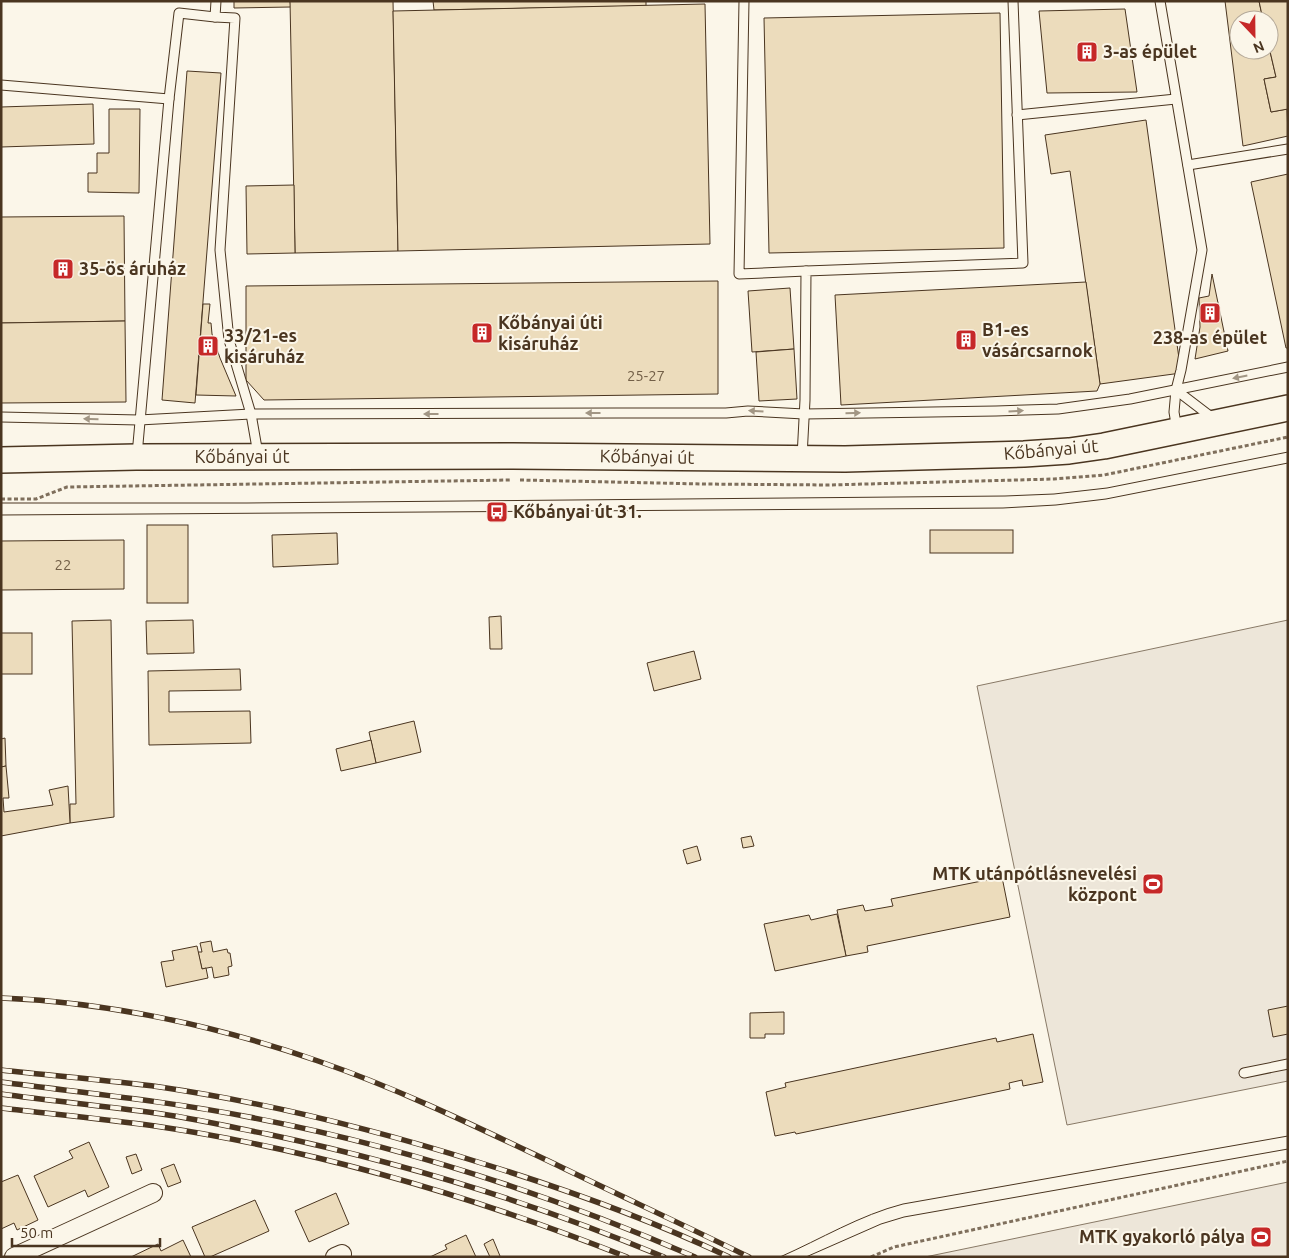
<svg xmlns="http://www.w3.org/2000/svg" width="1289" height="1258" viewBox="0 0 1289 1258" font-family="Ubuntu,sans-serif">
<rect width="100%" height="100%" fill="#fbf6e9"/>
<!-- green -->
<g fill="#ede6d9" stroke="#887966">
<polygon points="1288,620 1288,1081 1067,1125 977,686"/>
<polygon points="1288,1182 1288,1257 925,1257"/>
</g>
<!-- building -->
<g fill="#ecdcbc" stroke="#4a3520">
<polygon points="234,1 290,1 291,7 234,8"/>
<polygon points="290,1 393,1 398,251 295,253"/>
<polygon points="433,1 646,1 646,6 434,10"/>
<polygon points="1225,1 1259,1 1263,20 1239,20 1239,50 1269,50 1269,47 1276,77 1264,79 1271,112 1287,109 1288,136 1243,146"/>
<polygon points="1259,1 1288,1 1288,109 1271,112 1264,79 1276,77 1269,47 1269,20 1263,20"/>
<polygon points="705,4 710,244 398,251 393,11"/>
<polygon points="1125,9 1137,92 1047,93 1039,11"/>
<polygon points="1000,13 1004,248 769,253 764,18"/>
<polygon points="187,71 221,73 195,403 162,400"/>
<polygon points="93,104 94,144 1,147 1,107"/>
<polygon points="109,109 140,109 139,193 88,192 88,173 97,173 97,153 109,153"/>
<polygon points="1146,120 1181,373 1100,384 1070,171 1051,174 1045,135"/>
<polygon points="1288,174 1288,348 1286,348 1251,182"/>
<polygon points="294,185 295,253 247,254 246,186"/>
<polygon points="124,216 125,321 1,323 1,217"/>
<polygon points="1212,274 1228,351 1195,359 1200,327 1199,298 1209,296"/>
<polygon points="718,281 718,394 264,400 246,380 246,286"/>
<polygon points="1086,282 1100,384 1097,391 841,405 835,295"/>
<polygon points="790,288 794,349 752,352 748,291"/>
<polygon points="203,304 210,304 208,323 211,323 212,334 220,358 236,396 196,395"/>
<polygon points="125,321 126,402 1,403 1,323"/>
<polygon points="794,349 797,399 759,401 756,352"/>
<rect x="147" y="525" width="41" height="78"/>
<rect x="930" y="530" width="83" height="23"/>
<polygon points="337,533 338,564 273,567 272,535"/>
<polygon points="124,540 124,589 1,590 1,541"/>
<polygon points="501,616 502,649 490,649 489,617"/>
<polygon points="111,620 114,817 70,823 70,804 76,804 72,621"/>
<polygon points="193,620 194,653 147,654 146,621"/>
<rect x="1" y="633" width="31" height="41"/>
<polygon points="694,651 701,679 654,691 647,663"/>
<polygon points="240,669 241,690 169,691 169,712 250,711 251,743 149,745 148,671"/>
<polygon points="414,721 421,752 376,763 369,732"/>
<polygon points="5,738 6,766 1,767 1,739"/>
<polygon points="371,740 376,763 341,771 336,749"/>
<polygon points="6,766 9,798 3,798 4,812 53,805 49,790 68,786 70,823 1,836 1,767"/>
<polygon points="751,836 754,846 743,848 741,838"/>
<polygon points="697,846 701,860 687,864 683,850"/>
<polygon points="1002,877 1010,917 867,946 868,952 846,956 837,910 863,905 865,911 893,906 891,899"/>
<polygon points="837,914 846,956 775,971 764,924 809,915 811,920"/>
<polygon points="211,941 213,952 227,949 228,953 230,953 232,966 228,967 229,975 214,978 212,967 202,969 198,952 202,952 200,943"/>
<polygon points="197,946 202,969 206,968 208,978 166,987 161,962 174,960 172,951"/>
<polygon points="1288,1006 1288,1034 1273,1037 1268,1010"/>
<polygon points="784,1012 784,1034 765,1034 765,1038 750,1038 750,1013"/>
<polygon points="1033,1034 1043,1082 1023,1086 1022,1080 1009,1083 1010,1089 796,1134 795,1132 775,1136 766,1092 786,1087 785,1083 996,1038 997,1042"/>
<polygon points="89,1142 109,1187 88,1197 85,1190 48,1207 34,1176 73,1158 69,1151"/>
<polygon points="136,1154 142,1170 132,1174 126,1157"/>
<polygon points="174,1164 181,1182 168,1187 161,1169"/>
<polygon points="18,1175 38,1220 17,1230 14,1223 1,1229 1,1182"/>
<polygon points="336,1193 349,1224 309,1242 295,1211"/>
<polygon points="255,1200 269,1231 210,1257 205,1257 192,1227"/>
<polygon points="466,1235 476,1257 430,1257 447,1249 445,1245"/>
<polygon points="493,1239 500,1256 499,1257 490,1257 484,1244"/>
<polygon points="183,1240 191,1257 131,1257 158,1244 161,1251"/>
</g>
<g fill="none" stroke-linecap="round" stroke-linejoin="round">
<!-- lane casing -->
<g stroke="#4a3520" stroke-width="11">
<g id="lane">
<polyline points="216,1 215,17 235,18 220,250 229,340 251,414 258,454"/>
<polyline points="744,1 739,274 806,271"/>
<polyline points="1160,1 1202,250 1181,370 1176,390 1174,412 1177,430"/>
<polyline points="1,85 169,99"/>
<polyline points="1017,115 1176,99"/>
<polyline points="1188,165 1288,149"/>
<polyline points="1176,390 1214,419"/>
<polyline points="1,417 139,420 251,414 618,413 726,413 748,411 804,414 996,411 1058,409 1130,399 1288,367"/>
<polyline points="137,455 169,99 179,13 215,17"/>
<polyline points="802,457 805,400 806,271 1023,263 1013,1"/>
<polyline points="1244,1073 1288,1064"/>
</g>
</g>
<!-- street casing -->
<g stroke="#4a3520" stroke-width="20">
<g id="street">
<polyline points="14,1257 153,1193"/>
<polyline points="335,1257 342,1254"/>
</g>
</g>
<!-- secondary casing -->
<g stroke="#4a3520" stroke-width="28">
<polyline id="secondary" points="1,460 136,457 513,456 845,459 1024,454 1069,451 1104,446 1288,408"/>
</g>
<!-- path -->
<g stroke="#7f6f5c" stroke-width="3" stroke-dasharray="4 2.5" stroke-linecap="butt">
<polyline points="520,480 703,484 829,485 1054,479 1104,475 1288,437"/>
<polyline points="1,499 36,499 67,487 511,480"/>
<polyline points="871,1257 894,1247 1288,1161"/>
</g>
<!-- lane -->
<use href="#lane" stroke="#fbf6e9" stroke-width="9"/>
<!-- street -->
<use href="#street" stroke="#fbf6e9" stroke-width="18"/>
<!-- secondary -->
<use href="#secondary" stroke="#fbf6e9" stroke-width="25"/>
<!-- tram -->
<g stroke="#4a3520" stroke-width="1">
<polyline points="1,503 247,503 1005,496 1054,494 1107,488 1288,452"/>
<polyline points="1,515 1003,508 1056,505 1106,499 1288,463"/>
<path d="M780 1257C821 1239 860 1215 903 1204L1288 1136"/>
<polyline points="806,1257 881,1224 904,1217 1288,1149"/>
</g>
<!-- rail casing -->
<g stroke="#4a3520" stroke-width="5.5">
<g id="rail">
<path d="M1 998C107 1002 218 1026 318 1061 402 1090 481 1129 561 1167 623 1197 686 1226 749 1257"/>
<path d="M1 1070C54 1076 107 1080 160 1087 269 1103 376 1130 481 1163 565 1189 649 1219 729 1257"/>
<path d="M1 1082C84 1093 167 1101 249 1117 402 1146 552 1195 695 1257"/>
<path d="M1 1094C53 1101 104 1106 155 1113 193 1118 230 1127 267 1134 404 1163 535 1203 664 1257"/>
<path d="M1 1108C52 1114 104 1119 155 1126 317 1150 475 1197 627 1257"/>
</g>
</g>
<!-- rail -->
<use href="#rail" stroke="#fbf6e9" stroke-width="4" stroke-dasharray="11" stroke-linecap="butt"/>
</g>
<!-- one-way arrows -->
<defs><path id="oneway-solid" d="M-6-.8H1V-3.2L6.5 0L1 3.2V.8H-6Z" transform="scale(1.25)"/></defs>
<g fill="#a29684">
<use href="#oneway-solid" transform="translate(1240 377) rotate(169)"/>
<use href="#oneway-solid" transform="translate(756 411) rotate(-177)"/>
<use href="#oneway-solid" transform="translate(1016 411) rotate(-3)"/>
<use href="#oneway-solid" transform="translate(593 413) rotate(180)"/>
<use href="#oneway-solid" transform="translate(853 413) rotate(-1)"/>
<use href="#oneway-solid" transform="translate(431 414) rotate(180)"/>
<use href="#oneway-solid" transform="translate(91 419) rotate(-179)"/>
</g>
<!-- icons -->
<defs>
<g id="building-square" transform="scale(1.125)"><rect x="-9" y="-9" width="18" height="18" rx="4" fill="#c62828" stroke="#fbf6e9"/><path d="M-4-6H4V6H1V3H-1V6H-4ZM-2.5-4.3h1.7v1.8h-1.7ZM.8-4.3h1.7v1.8H.8ZM-2.5-1h1.7V.8h-1.7ZM.8-1h1.7V.8H.8Z" fill="#fff"/></g>
<g id="bus-square" transform="scale(1.125)"><rect x="-9" y="-9" width="18" height="18" rx="4" fill="#c62828" stroke="#fbf6e9"/><path d="M-5-6H5V4H4V6H2V4H-2V6H-4V4H-5ZM-3.5-4V0h7V-4ZM-3.5 1.2v1.5H-2V1.2ZM2 1.2v1.5H3.5V1.2Z" fill="#fff"/></g>
<g id="stadium-square" transform="scale(1.125)"><rect x="-9" y="-9" width="18" height="18" rx="4" fill="#c62828" stroke="#fbf6e9"/><path d="M0-5a6.5 5 0 1 0 0 10a6.5 5 0 1 0 0-10ZM-3.5-1.8h7v3.6h-7Z" fill="#fff"/></g>
</defs>
<g fill-rule="evenodd">
<use href="#building-square" x="1087" y="52"/>
<use href="#building-square" x="63" y="269"/>
<use href="#building-square" x="1210" y="313"/>
<use href="#building-square" x="482" y="333"/>
<use href="#building-square" x="966" y="340"/>
<use href="#building-square" x="208" y="346"/>
<use href="#bus-square" x="497" y="512"/>
<use href="#stadium-square" x="1153" y="884"/>
<use href="#stadium-square" x="1261" y="1237"/>
</g>
<g text-anchor="middle" stroke-width="4" stroke-linejoin="round" paint-order="stroke">
<!-- number labels -->
<g font-size="15" fill="#725f47">
<text x="646" y="381">25-27</text>
<text x="63" y="570">22</text>
</g>
<!-- poi labels -->
<g font-size="18" font-weight="bold" fill="#4a3520" stroke="#fbf6e9" text-anchor="start">
<text x="1103" y="58">3-as épület</text>
<text x="79" y="275">35-ös áruház</text>
<text x="498" y="329">Kőbányai úti<tspan x="498" dy="21">kisáruház</tspan></text>
<text x="982" y="336">B1-es<tspan x="982" dy="21">vásárcsarnok</tspan></text>
<text x="224" y="342">33/21-es<tspan x="224" dy="21">kisáruház</tspan></text>
<text x="1210" y="344" text-anchor="middle">238-as épület</text>
<text x="513" y="518">Kőbányai út 31.</text>
<text x="1137" y="880" text-anchor="end">MTK utánpótlásnevelési<tspan x="1137" dy="21">központ</tspan></text>
<text x="1245" y="1243" text-anchor="end">MTK gyakorló pálya</text>
</g>
<!-- street labels -->
<g font-size="18" fill="#4a3520" stroke="#fbf6e9">
<text transform="translate(1051 450) rotate(-5)" y="6">Kőbányai út</text>
<text x="242" y="463">Kőbányai út</text>
<text transform="translate(647 457) rotate(1)" y="6">Kőbányai út</text>
</g>
</g>
<!-- border -->
<rect width="1289" height="1258" fill="none" stroke="#4a3520" stroke-width="5"/>
<!-- north arrow -->
<g transform="translate(1254 35) rotate(158)"><circle r="24" fill="#fbf6e9" stroke="#b4a999"/>
<path d="M0-4L9 19L0 12L-9 19Z" fill="#c62828"/>
<text y="-8" font-size="14" font-weight="bold" text-anchor="middle" fill="#4a3520">N</text>
</g>
<!-- scale -->
<path d="M12 1238v8h148v-8" fill="none" stroke="#4a3520" stroke-width="2.5"/>
<text x="20" y="1238" font-size="15" fill="#4a3520" stroke="#fbf6e9" stroke-width="4" paint-order="stroke">50 m</text>
</svg>
